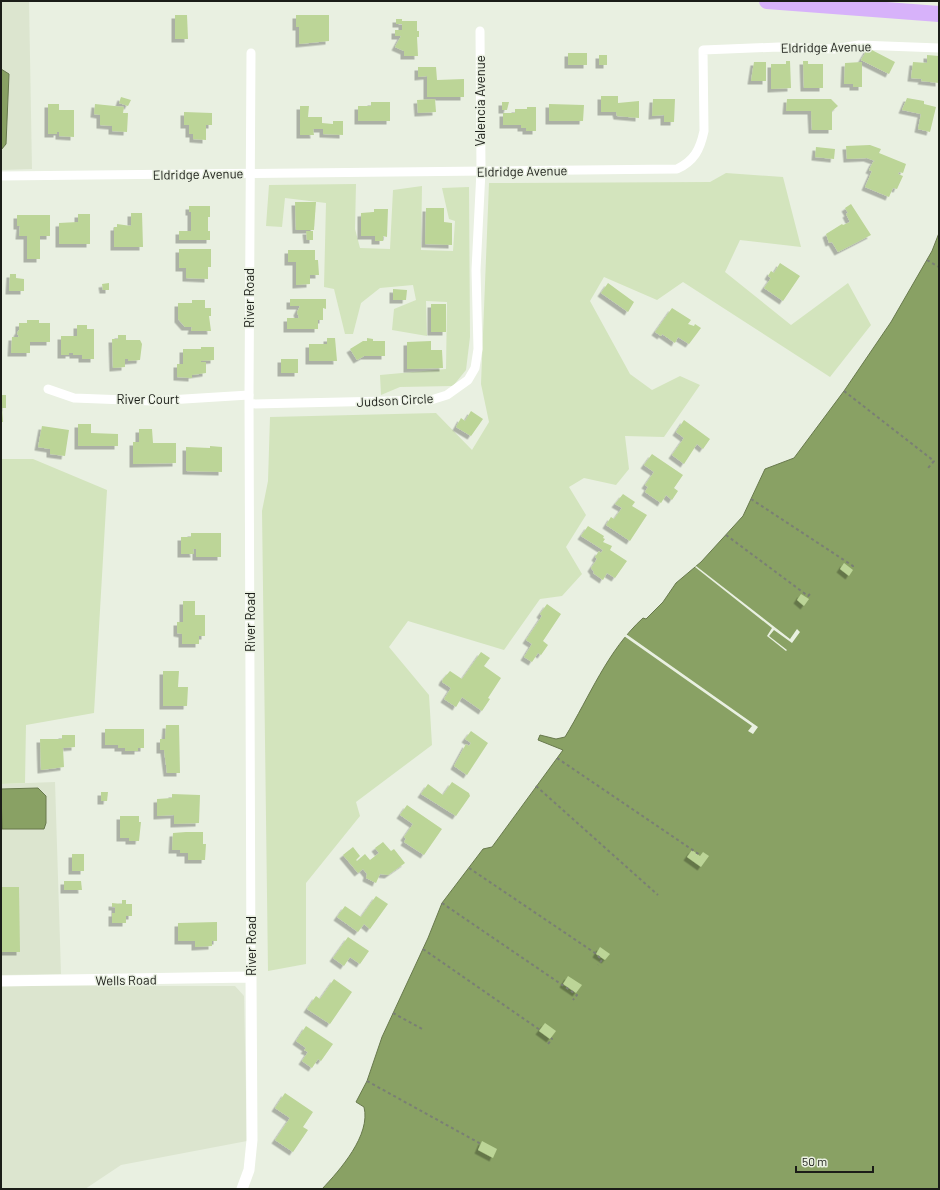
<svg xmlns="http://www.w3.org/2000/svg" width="940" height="1190" viewBox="0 0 940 1190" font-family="Barlow,sans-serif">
<defs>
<filter id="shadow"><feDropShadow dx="-3.5" dy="3.5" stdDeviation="0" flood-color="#0004"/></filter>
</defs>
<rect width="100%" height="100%" fill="#e9f0e1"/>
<!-- built -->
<g fill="#dce5cf">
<polygon points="1,1 29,1 32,169 1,170"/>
<polygon points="55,782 61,974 1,975 1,784"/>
<polygon points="1,986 235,986 244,996 247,1141 121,1165 85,1189 1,1189"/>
</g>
<!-- green -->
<g fill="#d3e4bd">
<polygon points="726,173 783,177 801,247 740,240 725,272 791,325 848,283 871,325 830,377 683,282 657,300 604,277 590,301 630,374 652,390 680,376 700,385 664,437 625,436 629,469 616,485 584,478 569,487 586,515 566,547 582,574 562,596 540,599 504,650 408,621 389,647 429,695 432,745 356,802 360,816 306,883 306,964 268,971 262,511 268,481 270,417 436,413 472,450 489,422 481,384 489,183 710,182"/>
<polygon points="356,184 355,229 360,248 390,249 393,190 422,186 421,250 453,251 455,221 449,219 442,188 469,187 470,337 466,370 453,386 400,387 381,395 380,375 446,369 447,302 426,301 427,336 392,330 394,309 416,300 413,285 380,288 361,303 353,334 345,334 334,289 324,287 326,203 285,198 282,227 266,226 269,185"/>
<polygon points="1,459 33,459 107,490 94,713 26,725 25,783 1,784"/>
</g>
<!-- water -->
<g fill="#89a164" stroke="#68794d">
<polygon points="1,69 9,74 6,144 1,150"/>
<path d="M939 233V1189H322C340 1170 371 1135 364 1107L356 1102 367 1081 382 1037 428 938 442 903 483 849 492 847 563 750 538 740 540 735 556 739 565 737C590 696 607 651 643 618L646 619 663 602 676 583 701 562 743 516 765 469 794 458 844 391 891 322 932 251Z"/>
<polygon points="38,788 46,796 46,823 44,829 2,829 1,789"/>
</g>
<!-- pier -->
<g fill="#e9f0e1">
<polygon points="696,566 790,639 797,629 800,632 792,643 774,630 769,636 787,650 786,651 767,636 772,628 695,567"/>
<polygon points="626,634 758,727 753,734 748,731 752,726 624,636"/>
</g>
<!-- building -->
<g fill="#bcd597" filter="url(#shadow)">
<polygon points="175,15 187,15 188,39 175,39"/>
<polygon points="296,15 329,15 329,41 299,44 299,27 296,27"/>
<polygon points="396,19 402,19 402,21 417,21 417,31 419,31 419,37 417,37 418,56 404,56 404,51 395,47 401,36 395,36 395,30 402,30 402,24 396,24"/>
<polygon points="868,48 895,62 889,74 861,60"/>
<rect x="568" y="53" width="19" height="12"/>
<rect x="599" y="55" width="8" height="10"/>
<polygon points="927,55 939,56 939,83 921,81 922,79 911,78 913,62 927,63"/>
<polygon points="786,61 790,61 791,88 771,89 771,64 786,64"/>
<polygon points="803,61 808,61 808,64 823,64 823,88 804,88"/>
<polygon points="754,62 766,62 766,81 751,81"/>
<polygon points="862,62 862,87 853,87 853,84 844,84 845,63"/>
<polygon points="418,67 436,67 437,80 464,79 464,97 427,97 427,76 418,77"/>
<polygon points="601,96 618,96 618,103 639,101 639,118 617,116 616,112 601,112"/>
<polygon points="121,97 131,100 128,106 119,103"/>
<polygon points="907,98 924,101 924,104 936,107 930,132 918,129 921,114 902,110"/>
<polygon points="435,99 436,112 418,113 417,100"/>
<polygon points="653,99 675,99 674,122 664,122 664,115 652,116"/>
<polygon points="787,99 831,99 838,106 832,111 832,130 812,130 811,111 786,111"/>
<polygon points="371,102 390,102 390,121 358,121 358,106 371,106"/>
<polygon points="502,102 509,102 507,110 502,110"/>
<polygon points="48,104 59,104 59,110 74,110 74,137 59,136 59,132 57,132 57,134 48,134"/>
<polygon points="95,104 124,107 123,113 128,113 127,132 112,131 112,126 100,125 100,115 94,114"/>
<polygon points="549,104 584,105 583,121 549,121"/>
<polygon points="300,106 309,106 308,117 322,117 322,123 333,124 333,121 343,121 343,135 323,134 323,129 313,129 314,135 300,135"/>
<polygon points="527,107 536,107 536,131 526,131 526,128 521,128 521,125 503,125 503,113 515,113 515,109 527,109"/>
<polygon points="184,112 212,113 212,125 206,125 206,140 193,139 193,134 189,134 189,125 184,125"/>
<polygon points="870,145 881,149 879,153 906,164 903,173 899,172 898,174 903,176 897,189 893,188 889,197 865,187 872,171 869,170 873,162 875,161 867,158 847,159 846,146"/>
<polygon points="816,147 835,149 834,159 815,157"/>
<polygon points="295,202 316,202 314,230 296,230"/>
<polygon points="851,204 871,235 838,252 832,242 829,243 826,234 842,224 843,225 850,222 846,214 848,213 845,208"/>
<polygon points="189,206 210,206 210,217 208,217 208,231 210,231 210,240 179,240 179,231 191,231 191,212 189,212"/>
<polygon points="426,208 444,208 444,222 452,223 452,245 425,244"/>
<polygon points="374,209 388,209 387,237 383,236 383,241 375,241 375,236 361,236 361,213 374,212"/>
<polygon points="131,213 142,213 143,247 114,247 114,227 117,227 117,224 131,226"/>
<polygon points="78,214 90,214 90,244 59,244 59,223 78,222"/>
<polygon points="17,215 50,215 50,236 40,236 40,259 27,259 27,236 19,236 20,226 17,226"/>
<polygon points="306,231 313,231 313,240 307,240"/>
<polygon points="179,249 211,249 211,267 208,267 208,279 186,278 186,268 179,268"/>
<polygon points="288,250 315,250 315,260 318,260 319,275 310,275 310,284 296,285 296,262 288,262"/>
<polygon points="780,263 800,276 783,301 764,288 771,278 768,276 771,271 774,273"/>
<polygon points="10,274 16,274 16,278 24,279 24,291 9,291"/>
<polygon points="109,283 109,290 103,290 102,284"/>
<polygon points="608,283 634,302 628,312 601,293"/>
<polygon points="393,289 407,290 406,300 393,300"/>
<polygon points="290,299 326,299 326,309 323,308 323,320 318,320 318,329 287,329 287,318 299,318 297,312 300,306 290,306"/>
<polygon points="192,300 205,300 205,308 211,308 211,316 209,316 211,331 191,331 192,327 185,327 178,319 178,303 192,303"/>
<rect x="431" y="304" width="15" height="28"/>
<polygon points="672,308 691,320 688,324 694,326 695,324 701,328 689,344 678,337 675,343 662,334 661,336 655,332"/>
<polygon points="27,320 39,320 39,323 50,323 50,342 30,342 30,353 11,353 12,337 19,337 17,333 19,330 19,323 27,323"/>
<polygon points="77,325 87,325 87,329 94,329 94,359 82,359 82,355 73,355 73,353 69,353 69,355 61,355 61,336 77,336"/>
<polygon points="118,335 126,335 126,340 140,340 142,344 140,360 128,361 128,359 125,359 125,367 113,368 112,339 118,339"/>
<polygon points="327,338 335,338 337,361 309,361 309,344 327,344"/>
<polygon points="367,338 373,339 373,341 385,341 385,356 364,356 357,360 350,349 363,341 367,341"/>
<polygon points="431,341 431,350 442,350 443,368 407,369 407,342"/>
<polygon points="201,347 214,347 214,360 201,361 201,362 206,362 206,373 192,375 192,378 177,377 177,364 183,364 183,349 201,349"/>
<rect x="281" y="359" width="17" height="14"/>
<polygon points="1,395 6,395 6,408 2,408 3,422 1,422"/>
<polygon points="471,411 483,419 471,436 456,427 461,418 465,421"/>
<polygon points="684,420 710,439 703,449 697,444 684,464 672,455 684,438 676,432"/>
<polygon points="78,424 91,424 91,433 118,434 118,446 78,446"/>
<polygon points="42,426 69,430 65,456 50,454 50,449 38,447"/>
<polygon points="139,429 152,429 153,443 176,443 176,463 133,464 133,442 139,442"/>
<polygon points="210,446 222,447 222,472 186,471 186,447 210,448"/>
<polygon points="652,454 683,475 674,488 678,491 672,500 666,495 661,503 645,492 648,487 645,485 654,472 644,465"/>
<polygon points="623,494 635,502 632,506 647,515 630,541 606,525 611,517 614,519 622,508 615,504"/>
<polygon points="588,526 604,536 603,538 605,539 603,542 612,546 610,550 627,561 615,578 607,573 603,580 593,573 594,572 591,568 597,559 595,557 599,551 601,553 603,550 581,536"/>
<polygon points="191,533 221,533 221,557 196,557 196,549 193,549 194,554 181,554 181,537 191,537"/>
<polygon points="844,563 853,570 849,576 840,569"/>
<polygon points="801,594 809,599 804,606 797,600"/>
<polygon points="183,601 195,601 195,615 205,615 205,636 199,636 199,644 182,644 182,634 177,633 177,622 183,622"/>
<polygon points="547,604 561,614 543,641 548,645 541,655 538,653 532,662 524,657 532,644 526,640 542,616 540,614"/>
<polygon points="481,652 490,658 484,666 501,678 488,698 490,699 482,711 462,697 456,707 444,699 451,688 442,682 443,679 450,671 462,679"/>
<polygon points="163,671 179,671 178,687 188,687 187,706 163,706"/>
<polygon points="166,725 179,725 180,773 167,773 164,750 160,750 160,739 165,739"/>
<polygon points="105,729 144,729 144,748 138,748 138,751 125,751 125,748 118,748 118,745 105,745"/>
<polygon points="471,731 488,743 467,775 454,766 466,744 469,746 471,743 465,739"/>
<polygon points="62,735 75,735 75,747 63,748 64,767 41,770 40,739 62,739"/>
<polygon points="452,782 469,793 470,796 456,816 421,794 428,784 443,795"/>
<polygon points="101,792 108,792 107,801 101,801"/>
<polygon points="172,794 200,795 199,823 174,824 174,815 157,816 157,799 172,798"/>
<polygon points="407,805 442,829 424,855 404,842 406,839 404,837 413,824 400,815"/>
<polygon points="120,816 139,816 139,822 141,822 139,841 129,841 129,838 120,838"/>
<polygon points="186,832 203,832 203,844 206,844 205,860 188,860 188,853 180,853 180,850 172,850 173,833"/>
<polygon points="383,842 391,851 394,849 405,863 388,875 380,874 376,883 366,878 367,874 363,869 358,873 343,855 353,847 360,856 356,860 357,861 365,854 370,860 379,853 375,848"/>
<polygon points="692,850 700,856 703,852 709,856 701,867 687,857"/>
<rect x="72" y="854" width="12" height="17"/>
<polygon points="64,881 81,881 82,890 64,890"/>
<polygon points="1,887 19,887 20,952 1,952"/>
<polygon points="376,896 388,904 370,929 364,924 358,932 337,917 345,906 361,917"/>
<polygon points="122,900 126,900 126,904 132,904 132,916 126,916 126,923 112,923 112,913 115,913 115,907 112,907 112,903 122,904"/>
<polygon points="217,922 217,941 212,941 212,946 195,947 195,941 178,941 178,923"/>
<polygon points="348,937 369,951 360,964 350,957 344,966 333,958"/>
<polygon points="600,947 610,954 605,960 596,954"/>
<polygon points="568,976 582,985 576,993 563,984"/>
<polygon points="334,979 352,992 330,1024 307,1009 316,996 320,999"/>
<polygon points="545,1023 556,1031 550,1039 539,1031"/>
<polygon points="306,1026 333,1044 321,1061 318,1059 312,1068 302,1061 308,1052 304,1050 306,1048 296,1041"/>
<polygon points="285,1093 313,1112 303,1127 308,1130 293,1152 275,1140 290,1118 275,1108"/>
<polygon points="482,1141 497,1149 493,1158 478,1150"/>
</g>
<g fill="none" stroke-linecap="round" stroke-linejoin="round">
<!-- path -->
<g stroke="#7a7f75" stroke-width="2" stroke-dasharray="3 3" stroke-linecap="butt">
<polyline points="927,260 939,267"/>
<polyline points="844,391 934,461 928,468"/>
<polyline points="751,499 853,566 853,570"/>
<polyline points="726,535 808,596 812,592"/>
<polyline points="557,758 700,855"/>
<polyline points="536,786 658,895"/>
<polyline points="469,868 595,953 602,960 598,965"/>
<polyline points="442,903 577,995 573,1000"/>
<polyline points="423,949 540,1030"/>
<polyline points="393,1013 424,1030"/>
<polyline points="548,1044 552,1039 551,1038"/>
<polyline points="367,1081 481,1144"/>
</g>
<!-- minor -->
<g stroke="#fff" stroke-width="9">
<polyline points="251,53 249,395 251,977"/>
<path d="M1 176 677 169C694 161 700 150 704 131L703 50 779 47 834 49 859 45 939 48"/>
<polyline points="48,389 74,398 152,401 249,395"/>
<polyline points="250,404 431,400 447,395 468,380 475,368 478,349 476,270 481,171 480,31"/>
</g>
<!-- tertiary -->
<polyline stroke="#fff" stroke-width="11" points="1,981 251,977 252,1140 249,1170 242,1189"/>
<!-- motorway -->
<polyline stroke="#d7b2fa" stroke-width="16" points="767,1 939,14"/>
</g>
<g text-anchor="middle" stroke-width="3" stroke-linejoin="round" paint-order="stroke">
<!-- street labels -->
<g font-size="13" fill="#1b1d18" stroke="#e9f0e1">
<text transform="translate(826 47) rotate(-1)" y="5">Eldridge Avenue</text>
<text transform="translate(480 101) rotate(-90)" y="5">Valencia Avenue</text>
<text transform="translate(522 171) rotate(-1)" y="5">Eldridge Avenue</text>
<text transform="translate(198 174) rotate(-1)" y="5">Eldridge Avenue</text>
<text transform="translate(249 298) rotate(-90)" y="5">River Road</text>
<text x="148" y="404">River Court</text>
<text transform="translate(395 400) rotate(-3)" y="5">Judson Circle</text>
<text transform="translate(250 622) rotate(-90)" y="5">River Road</text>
<text transform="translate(251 946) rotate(-90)" y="5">River Road</text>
<text transform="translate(126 980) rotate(-1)" y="5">Wells Road</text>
</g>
</g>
<!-- border -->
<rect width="940" height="1190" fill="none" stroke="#1b1d18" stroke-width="4"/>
<!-- scale -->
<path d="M796 1166v6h77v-6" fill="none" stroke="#1b1d18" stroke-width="2"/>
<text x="802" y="1166" font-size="12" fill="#1b1d18" stroke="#e9f0e1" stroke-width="3" paint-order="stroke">50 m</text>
</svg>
